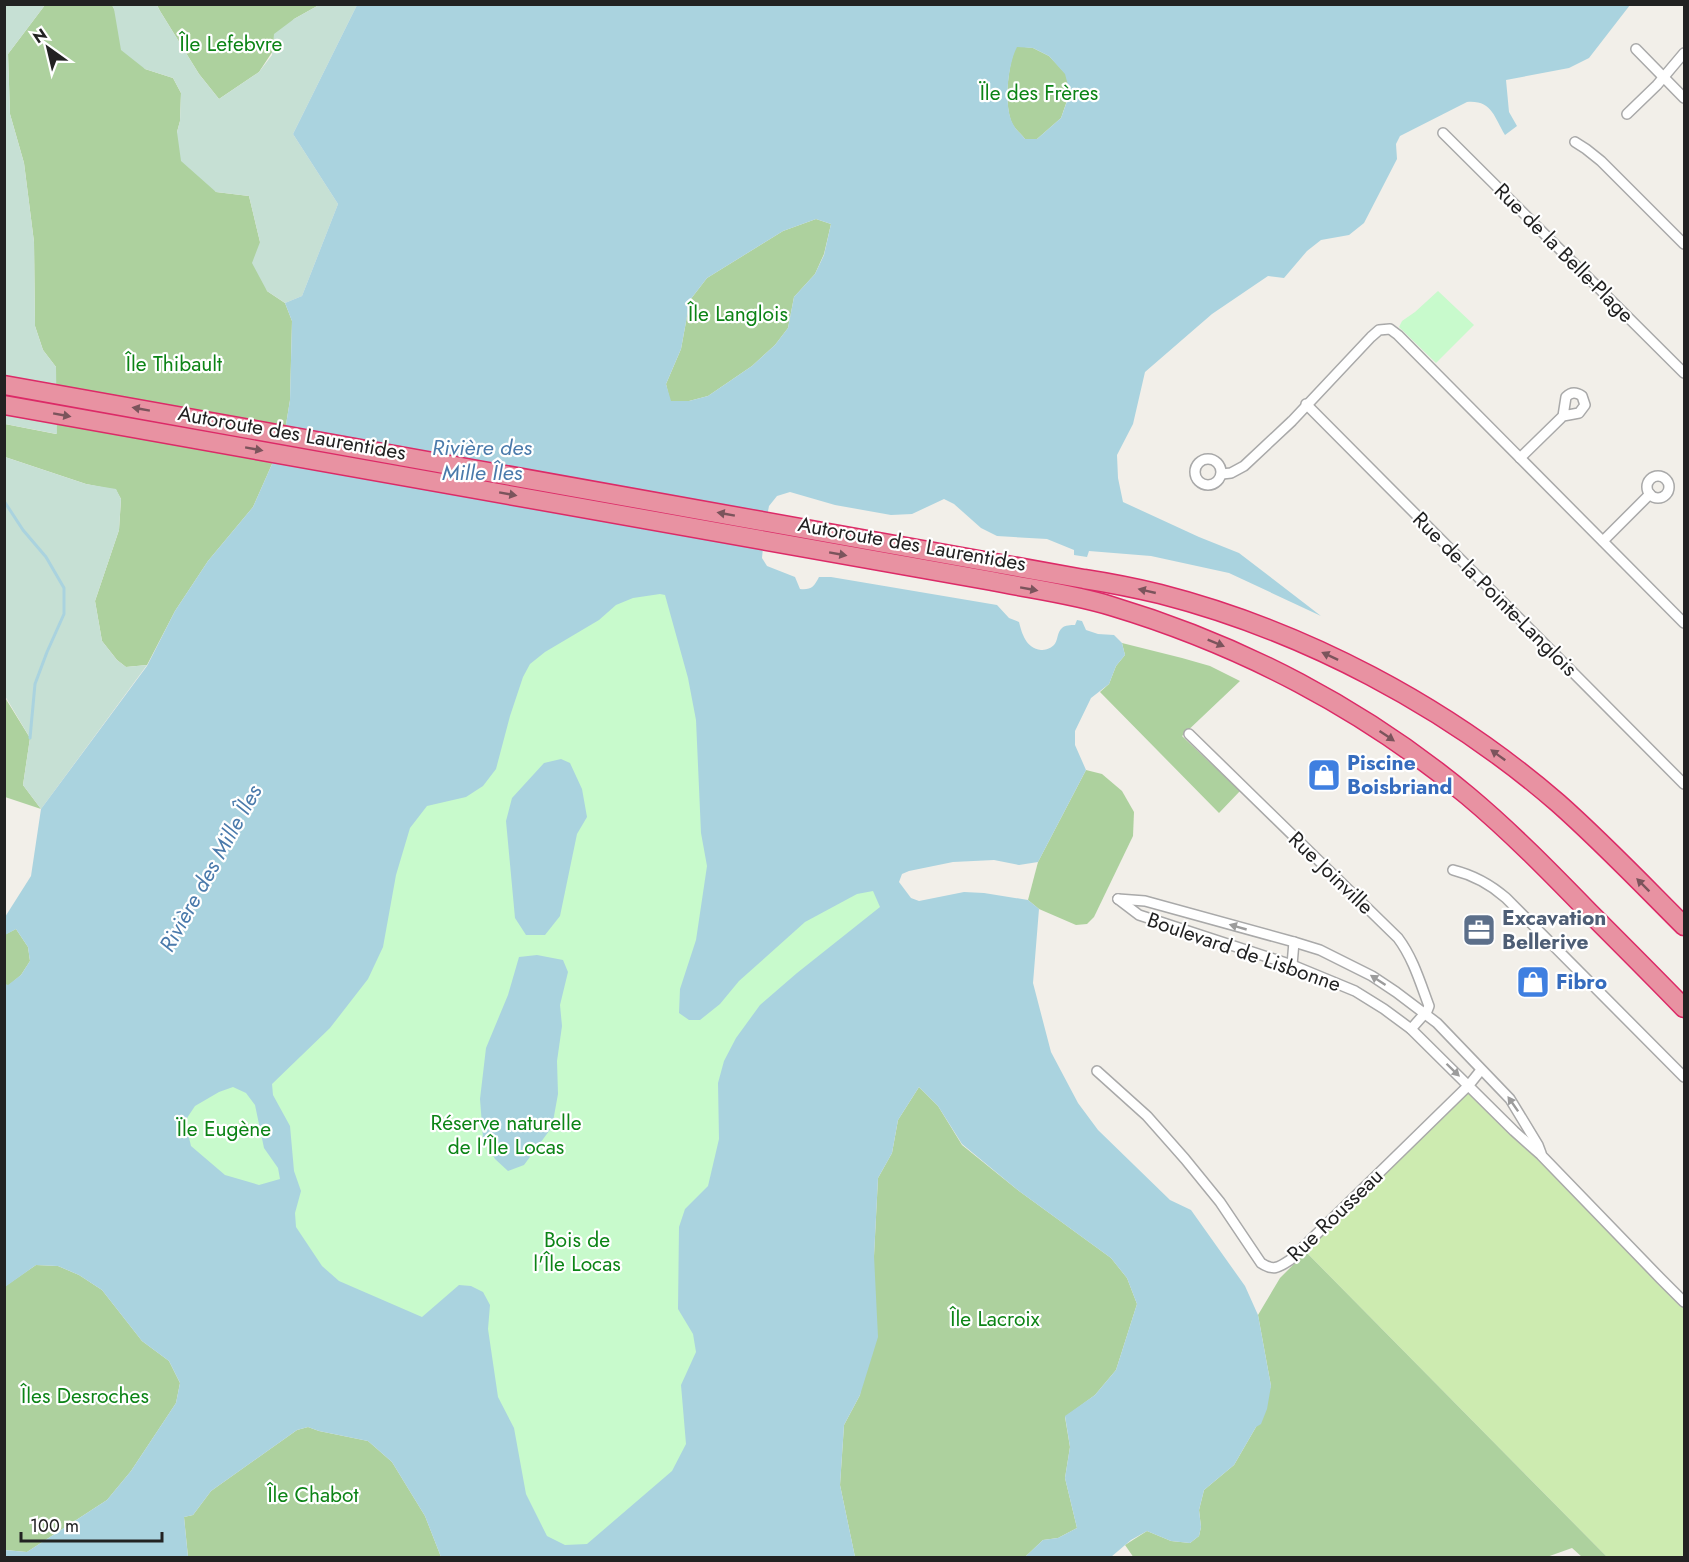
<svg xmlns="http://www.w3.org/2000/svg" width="1689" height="1562" viewBox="0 0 1689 1562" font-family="Jost,sans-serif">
<rect width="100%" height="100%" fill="#f2efe9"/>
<!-- grass -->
<polygon fill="#cdebb0" points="1468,1090 1684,1303 1684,1557 1607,1557 1306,1252"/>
<!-- forest -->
<g fill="#add19e">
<polygon points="45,5 112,5 145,69 173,78 181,93 180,121 177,132 216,192 249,196 260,242 267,291 285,303 292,321 290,400 284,437 253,507 208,561 175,611 147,665 126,667 117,660 102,641 95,601 119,530 121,499 116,490 86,484 5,457 5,424 56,434 56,367 43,350 35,326 34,242 24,163 10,114 8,54"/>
<polygon points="157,5 319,5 294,19 259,72 219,99 199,74 160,11"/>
<path d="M1016 46 1033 48 1049 56 1066 74 1070 92 1061 118 1037 139H1025C1021 134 1016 130 1013 125 1003 107 1008 64 1016 46Z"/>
<polygon points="816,219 831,224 824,254 815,274 794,297 788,328 775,345 752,366 708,396 689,401 670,401 666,384 681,349 690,300 707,278 783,231"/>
<polygon points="1122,643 1182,658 1210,666 1240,681 1182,736 1240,791 1219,813 1100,692 1109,684 1116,666 1125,655"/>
<polygon points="4,696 30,738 23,785 41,809 5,797"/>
<polygon points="1086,770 1102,774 1122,791 1134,812 1133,836 1094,917 1087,924 1076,925 1039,909 1028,900 1038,862"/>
<polygon points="16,929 28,947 30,961 21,975 8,986 5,984 4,935"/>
<polygon points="919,1087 938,1106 962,1145 1019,1191 1111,1258 1127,1278 1137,1304 1116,1370 1095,1395 1065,1417 1070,1447 1065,1478 1077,1528 1058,1538 1043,1540 1025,1557 855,1557 840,1485 844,1425 860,1395 874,1256 878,1178 892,1153 898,1120"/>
<polygon points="1306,1252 1607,1557 1582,1557 1572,1548 1544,1558 1134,1558 1125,1545 1147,1531 1171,1541 1190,1543 1199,1536 1201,1527 1199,1510 1204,1490 1234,1465 1256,1427 1271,1386 1258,1315 1280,1278"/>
<polygon points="36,1265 58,1266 79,1275 102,1290 142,1341 169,1361 180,1383 176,1403 131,1471 107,1500 27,1552 5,1550 4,1287"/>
<polygon points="308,1427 319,1431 368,1441 392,1462 425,1516 441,1557 188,1557 184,1517 193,1515 211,1491 297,1430"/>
</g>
<!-- wetland -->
<g fill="#c6e0d4">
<polygon points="4,5 45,5 8,54 10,114 24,163 34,242 35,326 43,350 56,367 57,434 5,424"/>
<polygon points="112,5 157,5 160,11 199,74 219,99 259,72 272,55 274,34 294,19 319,5 357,5 293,134 338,204 302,296 285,303 267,291 252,263 260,242 249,196 216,192 181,161 177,132 180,121 181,93 173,78 145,69 121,50 114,9"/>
<polygon points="5,457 86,484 116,489 121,499 119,530 95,601 102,641 117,660 126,667 147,665 41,809 23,785 30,738 5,696"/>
</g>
<!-- park -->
<g fill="#c8facc">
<polygon points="1438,291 1474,325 1436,363 1399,327 1402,321 1415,312"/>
<polygon points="607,522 883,859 909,930 717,1474 610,1557 521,1557 168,1152 217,1062 369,861"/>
</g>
<!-- water -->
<g fill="#aad3df" fill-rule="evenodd">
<path d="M357 5H1630L1589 58 1569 68 1506 80 1509 112 1517 126 1505 135C1494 117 1492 100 1467 102L1400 136 1396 144 1397 159 1364 223 1349 235 1321 240 1307 251 1284 278 1268 276 1212 314 1145 372 1133 424 1117 455 1118 478 1123 502 1199 537 1239 553 1321 616 1229 573 1151 556 1089 551 1087 557 1074 555V550L1047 539 997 536 981 528 954 504 944 499 912 514 891 515 835 505 790 492 777 496 769 506 765 527 762 558 767 566 795 577 800 589C811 590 814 587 819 577H831L997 605 1009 618 1019 622C1022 634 1026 648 1041 650 1045 650 1050 649 1054 645 1058 641 1057 632 1062 628 1065 625 1071 625 1075 625L1077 620 1082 621 1086 630 1098 634 1114 635 1122 643 1125 655 1116 666 1109 684 1091 698 1075 731V745L1086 770 1038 862 1019 865 994 860 953 862 909 871 902 874 899 882 911 898 919 901 964 892 984 893 1028 900 1039 909 1033 983 1051 1052 1078 1103 1098 1130 1170 1200 1191 1210 1245 1286 1258 1315 1271 1386 1267 1409 1261 1424 1256 1427 1234 1465 1204 1490 1199 1510 1201 1527 1199 1536 1190 1543 1171 1541 1147 1531 1131 1540 1111 1557H1025L1043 1540 1058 1538 1077 1528 1065 1478 1070 1447 1065 1416 1095 1395 1116 1370 1137 1304 1127 1278 1111 1258 1019 1191 962 1144 938 1106 919 1087 898 1120 892 1153 878 1178 874 1256 878 1337 860 1395 844 1425 840 1485 855 1557H441L425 1516 392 1462 368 1441 319 1431 308 1427 297 1430 211 1491 193 1515 184 1517 188 1557 5 1558 4 1550 27 1552 107 1500 131 1471 176 1403 180 1383 169 1361 142 1341 102 1290 79 1275 58 1266 36 1265 5 1287V984L8 985 21 975 30 961 28 947 16 929 5 935V917L31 876 41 809 147 666 175 611 208 561 253 507 284 437 290 400 292 321 285 303 302 296 338 204 293 134ZM1017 47 1033 48 1049 56 1065 74 1070 93 1061 118 1037 139H1025C1021 134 1015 129 1013 124 1003 106 1008 64 1017 47ZM816 219 831 224 824 255 815 274 794 297 788 328 775 345 752 366 708 396 689 401H671L666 384 681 349 690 300 707 278 783 231ZM660 594 665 595 688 678 696 720 701 833 707 866 696 940 680 989 679 1013 689 1020H700L720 1004 739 981 805 922 857 894 873 891 880 907 797 973 760 1005 736 1038 724 1061 718 1083 719 1139 708 1186 685 1209 679 1227 678 1309 693 1334 696 1352 681 1385 686 1444 672 1471 587 1544 565 1545 547 1536 526 1494 514 1428 498 1397 488 1329 490 1305 483 1292 471 1286 459 1285 422 1317 339 1281 322 1266 296 1227 295 1213 301 1191 294 1171 290 1126 273 1095 272 1084 330 1028 368 979 383 947 396 875 410 828 427 806 466 797 483 786 496 769 510 716 523 677 530 664 545 652 599 620 616 605 633 598ZM233 1087 246 1093 255 1105 264 1148 278 1168 280 1179 259 1185 225 1175 191 1146 185 1121 195 1106 219 1092Z"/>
<polygon points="561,759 570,763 582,789 587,817 577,834 560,916 545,935 526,935 515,918 506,821 512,798 544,763"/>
<polygon points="537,955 563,960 568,972 560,1005 562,1026 557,1061 558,1094 552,1127 524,1165 508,1171 495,1159 483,1138 480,1099 486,1048 508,995 519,957"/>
</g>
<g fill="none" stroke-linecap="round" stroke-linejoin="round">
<!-- stream -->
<polyline stroke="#aad3df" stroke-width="3" points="4,501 23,530 46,557 64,588 64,614 47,652 35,684 30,738"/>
<!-- street casing -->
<g stroke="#a9a9a9" stroke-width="12">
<g id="street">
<polyline points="1636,49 1684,98"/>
<polyline points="1627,114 1657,85 1684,53"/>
<polyline points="1443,133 1684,373"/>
<polyline points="1575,142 1586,149 1601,161 1684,244"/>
<polyline points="1306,404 1684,784"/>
<path d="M1520 458 1563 416 1579 413 1585 405 1582 396C1576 392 1571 392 1566 397L1563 416"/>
<circle cx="1208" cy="472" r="13"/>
<polyline points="1222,474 1231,473 1244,466 1292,421 1371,337 1379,330 1390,329 1398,335 1684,623"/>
<circle cx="1658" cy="487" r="11"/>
<polyline points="1603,541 1650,494"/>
<path d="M1189 734 1398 938C1413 958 1420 982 1429 1006L1427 1011 1411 1029"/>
<path d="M1453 870C1473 875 1490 884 1506 898L1684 1077"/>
<polyline points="1118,899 1139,915 1292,965 1355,991 1384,1009 1411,1029 1514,1131 1541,1155 1661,1279 1684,1302"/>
<polyline points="1118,899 1145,901 1294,942 1320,950 1372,976 1396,992 1437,1023 1510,1099 1538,1145 1541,1153"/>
<polyline points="1292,965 1294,942"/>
<path d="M1097 1071 1147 1116 1185 1159 1220 1202 1261 1263C1273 1271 1278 1268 1290 1260L1469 1085 1481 1070"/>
</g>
</g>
<!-- highway casing -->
<g stroke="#dc2a67" stroke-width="21">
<g id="highway">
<path d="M4 385 1084 579C1110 583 1135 588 1160 594 1304 631 1446 706 1558 803 1602 842 1643 885 1684 926"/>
<path d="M4 405 992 581C1031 589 1072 594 1111 606 1241 645 1364 709 1468 796 1511 832 1550 872 1589 912 1621 944 1653 976 1684 1008"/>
</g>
</g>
<!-- street -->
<use href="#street" stroke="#fff" stroke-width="9"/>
<!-- highway -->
<use href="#highway" stroke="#e892a2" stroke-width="18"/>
</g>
<!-- one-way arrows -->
<defs><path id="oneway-solid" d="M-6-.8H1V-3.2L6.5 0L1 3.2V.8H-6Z" transform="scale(1.5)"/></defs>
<g fill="#7b545c">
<use href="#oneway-solid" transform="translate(141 409) rotate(-170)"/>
<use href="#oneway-solid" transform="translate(62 415) rotate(10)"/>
<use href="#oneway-solid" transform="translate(254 449) rotate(10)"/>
<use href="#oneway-solid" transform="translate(508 494) rotate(10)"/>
<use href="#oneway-solid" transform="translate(726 514) rotate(-170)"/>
<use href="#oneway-solid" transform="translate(838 554) rotate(10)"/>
<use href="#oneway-solid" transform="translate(1029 589) rotate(10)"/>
<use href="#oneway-solid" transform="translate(1147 591) rotate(-167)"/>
<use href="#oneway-solid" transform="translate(1216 643) rotate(22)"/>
<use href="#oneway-solid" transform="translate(1330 656) rotate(-155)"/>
<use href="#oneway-solid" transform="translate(1387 736) rotate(34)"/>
<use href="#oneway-solid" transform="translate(1498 755) rotate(-144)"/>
<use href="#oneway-solid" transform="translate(1643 885) rotate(-135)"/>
</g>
<g fill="#9c9c9c">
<use href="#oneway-solid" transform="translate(1238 927) rotate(-164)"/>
<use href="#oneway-solid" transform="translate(1378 980) rotate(-147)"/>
<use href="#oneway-solid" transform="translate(1453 1070) rotate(44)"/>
<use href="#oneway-solid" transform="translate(1513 1104) rotate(-125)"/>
</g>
<!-- icons -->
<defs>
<g id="shop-square" transform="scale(1.725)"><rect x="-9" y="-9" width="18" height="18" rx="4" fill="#3f7fe0" stroke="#fff"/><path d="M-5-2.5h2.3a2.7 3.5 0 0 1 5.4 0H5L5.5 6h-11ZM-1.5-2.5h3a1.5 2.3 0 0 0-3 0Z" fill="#fff"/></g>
<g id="office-square" transform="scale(1.725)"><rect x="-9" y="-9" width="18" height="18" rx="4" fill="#5c6f8a" stroke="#fff"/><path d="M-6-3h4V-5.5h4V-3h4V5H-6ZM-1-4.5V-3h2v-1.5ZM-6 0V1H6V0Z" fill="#fff"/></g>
</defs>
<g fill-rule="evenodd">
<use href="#shop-square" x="1324" y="775"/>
<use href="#office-square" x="1479" y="930"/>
<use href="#shop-square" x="1533" y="982"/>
</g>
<g text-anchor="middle" stroke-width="4.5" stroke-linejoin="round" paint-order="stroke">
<!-- park labels -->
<g font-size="21" fill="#0c8416" stroke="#fff">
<text x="231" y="51">Île Lefebvre</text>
<text x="1039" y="100">Ïle des Frères</text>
<text x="738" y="321">Île Langlois</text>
<text x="174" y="371">Île Thibault</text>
<text x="506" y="1130">Réserve naturelle<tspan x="506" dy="24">de l'Île Locas</tspan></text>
<text x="224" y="1136">Ïle Eugène</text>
<text x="577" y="1247">Bois de<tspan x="577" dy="24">l'Île Locas</tspan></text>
<text x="995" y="1326">Île Lacroix</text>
<text x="85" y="1403">Îles Desroches</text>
<text x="313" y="1502">Île Chabot</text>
</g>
<!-- street labels -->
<g font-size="21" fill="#222" stroke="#fff">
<text transform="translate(1564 253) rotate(45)" y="7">Rue de la Belle-Plage</text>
<text transform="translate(292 433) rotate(10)" y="7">Autoroute des Laurentides</text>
<text transform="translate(912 544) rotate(10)" y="7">Autoroute des Laurentides</text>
<text transform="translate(1495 594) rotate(45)" y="7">Rue de la Pointe-Langlois</text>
<text transform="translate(1331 873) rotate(44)" y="7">Rue Joinville</text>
<text transform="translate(1244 952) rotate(19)" y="7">Boulevard de Lisbonne</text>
<text transform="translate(1335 1215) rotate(-44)" y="7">Rue Rousseau</text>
</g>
<!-- shop labels -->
<g font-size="21" font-weight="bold" fill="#366cbe" stroke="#fff" text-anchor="start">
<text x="1347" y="770">Piscine<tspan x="1347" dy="24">Boisbriand</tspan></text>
<text x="1556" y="989">Fibro</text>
</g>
<!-- service labels -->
<g font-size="21" font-weight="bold" fill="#4e5e75" stroke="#fff" text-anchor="start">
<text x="1502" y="925">Excavation<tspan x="1502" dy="24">Bellerive</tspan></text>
</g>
<!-- water labels -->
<g font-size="22" font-style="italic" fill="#4a7aab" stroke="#fff">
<text x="482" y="455">Rivière des<tspan x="482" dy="25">Mille Îles</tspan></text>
<text transform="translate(210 868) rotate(-61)" y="8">Rivière des Mille Îles</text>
</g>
</g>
<!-- border -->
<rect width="1689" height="1562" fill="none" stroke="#222222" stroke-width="12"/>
<!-- north arrow -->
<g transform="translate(48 48) rotate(326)" stroke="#ffffff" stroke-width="4.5" paint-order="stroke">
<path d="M0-4.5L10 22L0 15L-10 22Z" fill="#222222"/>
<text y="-9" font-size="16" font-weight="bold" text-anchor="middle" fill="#222222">N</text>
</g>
<!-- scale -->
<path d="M21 1532v9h141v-9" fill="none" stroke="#222222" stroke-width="3"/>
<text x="30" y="1532" font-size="18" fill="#222222" stroke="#ffffff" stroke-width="4.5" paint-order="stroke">100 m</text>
</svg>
